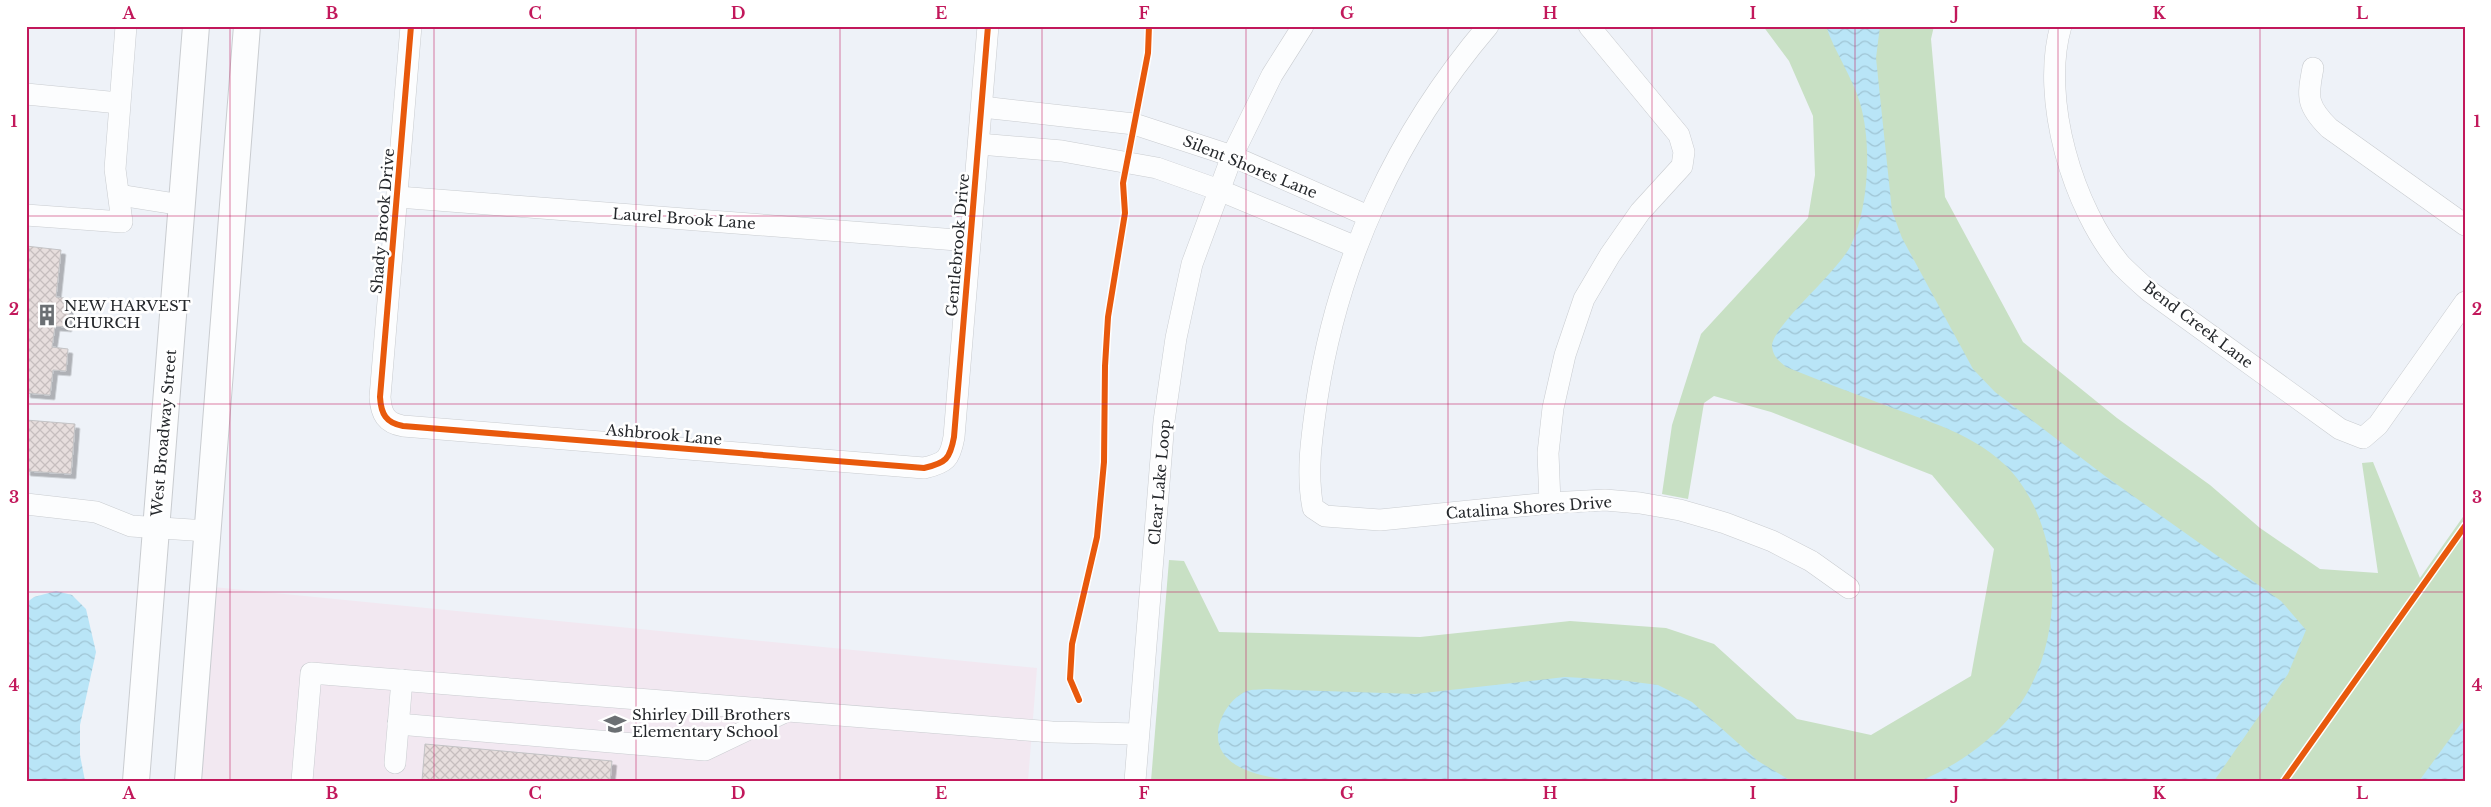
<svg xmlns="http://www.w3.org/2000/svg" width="2491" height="807" viewBox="0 0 2491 807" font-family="'Libre Baskerville',serif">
<defs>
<pattern id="water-waves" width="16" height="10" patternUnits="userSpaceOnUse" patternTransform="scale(1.25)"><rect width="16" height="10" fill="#b9e5f7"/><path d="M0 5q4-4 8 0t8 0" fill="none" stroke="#9fc4d4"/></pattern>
<pattern id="building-cross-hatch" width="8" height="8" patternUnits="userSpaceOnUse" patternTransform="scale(1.25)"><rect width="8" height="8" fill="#e7dedd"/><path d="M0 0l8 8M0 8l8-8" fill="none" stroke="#c6bebe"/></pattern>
<filter id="shadow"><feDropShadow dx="4.5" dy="4.5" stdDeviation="0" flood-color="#0004"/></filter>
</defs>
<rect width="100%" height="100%" fill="#eef2f8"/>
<!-- education -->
<polygon fill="#f2e8f1" points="203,586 1037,668 1028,781 196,781"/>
<!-- green -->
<polygon fill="#c8e0c4" points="1763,26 1934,26 1931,39 1945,197 2023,342 2117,418 2210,485 2260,528 2320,569 2378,573 2362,463 2373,462 2420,578 2465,514 2465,781 1151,781 1169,560 1184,561 1219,632 1420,637 1570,621 1666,628 1714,644 1797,719 1871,735 1971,676 1994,549 1932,475 1771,412 1714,396 1704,403 1688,499 1662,494 1672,425 1701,334 1808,218 1815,175 1813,116 1789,61"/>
<!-- water -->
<g fill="url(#water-waves)">
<path d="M1826 26H1880L1876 58 1892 211 1902 238 1973 369 1995 392 2105 476 2281 601 2306 630 2288 674 2214 781H1919C1954 768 1992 741 2015 711 2065 647 2066 533 2011 471 1977 434 1926 421 1882 404 1850 392 1818 380 1786 367 1779 361 1773 357 1772 346 1772 326 1839 271 1851 245 1869 207 1872 143 1860 103 1852 76 1835 53 1826 26Z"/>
<polygon points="56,591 72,595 86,609 96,652 80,725 80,755 85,781 26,781 26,603 34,597"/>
<path d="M1565 677 1619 680 1658 685 1692 702 1758 761 1791 781H1289C1267 776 1237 773 1223 753 1209 733 1226 699 1247 691 1252 689 1260 690 1266 689L1415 694Z"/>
<polygon points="2465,718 2465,781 2419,781"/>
</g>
<!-- building -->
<g fill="url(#building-cross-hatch)" stroke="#c3c3c5" filter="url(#shadow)">
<polygon points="26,246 61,250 56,297 64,298 63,303 69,304 67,327 55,326 52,347 68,349 66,371 53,370 50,395 26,393"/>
<polygon points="26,420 75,424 71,474 26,471"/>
<polygon points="425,744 612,761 610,781 422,781"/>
</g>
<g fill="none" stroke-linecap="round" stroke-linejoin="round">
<!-- minor casing -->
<g stroke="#c9ccd0" stroke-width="22">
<g id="minor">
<path d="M411 26 380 397C381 414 386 423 403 426L924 468C946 463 950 459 954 437L988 26"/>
<path d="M1488 26C1397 133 1338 260 1317 399 1312 435 1306 472 1313 508L1325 516 1380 520 1550 503 1605 500 1640 503 1680 510 1725 523 1772 541 1811 561 1849 588"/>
<path d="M2061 26C2040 98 2073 209 2121 265 2130 274 2140 283 2149 291L2340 429 2363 438 2378 425 2465 302"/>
<path d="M2313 68C2307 98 2307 106 2329 128L2465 225"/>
<polyline points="26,94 119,103"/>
<polyline points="982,107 1134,124 1232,156 1368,216"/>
<polyline points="979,144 1062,151 1157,168 1219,190 1356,247"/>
<polyline points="119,195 182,205"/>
<polyline points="398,197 970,241"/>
<polyline points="26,215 122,222 115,169 126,26"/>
<polyline points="1550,503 1548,453 1553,408 1565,355 1584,299 1610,255 1640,212 1682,166 1684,152 1679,135 1589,26"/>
<polyline points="26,504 96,512 131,526 207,531"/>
<polyline points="398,724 705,750 787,711"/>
<polyline points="395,763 402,680"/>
<polyline points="302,781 311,673 1052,732 1138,734"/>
<polyline points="1135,781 1164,421 1176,338 1192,264 1232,156 1272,75 1303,26"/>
</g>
</g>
<!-- major casing -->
<g stroke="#c9ccd0" stroke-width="28">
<g id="major">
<polyline points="136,781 196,26"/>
<polyline points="188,781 247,26"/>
</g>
</g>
<!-- minor -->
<use href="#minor" stroke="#fcfdfe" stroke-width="21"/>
<!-- major -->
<use href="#major" stroke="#fcfdfe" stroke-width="26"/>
<!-- cycleway casing -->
<g stroke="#fff" stroke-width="9">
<g id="cycleway">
<path d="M411 26 380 397C381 414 386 423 403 426L924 468C946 463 950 459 954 437L988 26"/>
<polyline points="1079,700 1070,679 1072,644 1097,537 1104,462 1105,366 1108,317 1125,213 1123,183 1148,53 1149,26"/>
<polyline points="2284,781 2465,526"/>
</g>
</g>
<!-- cycleway -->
<use href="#cycleway" stroke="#e8590c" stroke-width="6"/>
</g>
<!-- grid -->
<path fill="none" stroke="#c2185b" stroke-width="1" stroke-opacity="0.55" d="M230 26V781M434 26V781M636 26V781M840 26V781M1042 26V781M1246 26V781M1448 26V781M1652 26V781M1855 26V781M2058 26V781M2260 26V781M26 216H2465M26 404H2465M26 592H2465"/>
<!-- icons -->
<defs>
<g id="building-bare" transform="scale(1.725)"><path d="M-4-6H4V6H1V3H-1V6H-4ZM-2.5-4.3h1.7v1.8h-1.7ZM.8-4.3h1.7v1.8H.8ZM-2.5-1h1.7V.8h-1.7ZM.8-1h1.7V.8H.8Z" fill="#6b6f73" stroke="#fff" stroke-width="2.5" paint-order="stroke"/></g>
<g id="school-bare" transform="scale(1.725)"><path d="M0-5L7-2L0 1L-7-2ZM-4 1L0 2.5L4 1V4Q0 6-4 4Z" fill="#6b6f73" stroke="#fff" stroke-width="2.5" paint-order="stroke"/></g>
</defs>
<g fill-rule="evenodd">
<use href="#building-bare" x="47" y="315"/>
<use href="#school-bare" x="615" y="724"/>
</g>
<g text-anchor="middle" stroke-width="5" stroke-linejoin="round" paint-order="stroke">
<!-- street labels -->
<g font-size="15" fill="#25282c" stroke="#fff">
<text transform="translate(1250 167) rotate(22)" y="5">Silent Shores Lane</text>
<text transform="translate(684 219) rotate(4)" y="5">Laurel Brook Lane</text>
<text transform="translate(383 221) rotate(-85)" y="5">Shady Brook Drive</text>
<text transform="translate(958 245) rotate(-85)" y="5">Gentlebrook Drive</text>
<text transform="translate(2198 325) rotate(37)" y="5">Bend Creek Lane</text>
<text transform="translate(164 433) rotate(-85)" y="5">West Broadway Street</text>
<text transform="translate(664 435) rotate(5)" y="5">Ashbrook Lane</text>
<text transform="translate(1160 482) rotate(-85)" y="5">Clear Lake Loop</text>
<text transform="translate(1529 508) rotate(-4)" y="5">Catalina Shores Drive</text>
</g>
<!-- poi labels -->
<g font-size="15" fill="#25282c" stroke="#fff" text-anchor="start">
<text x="64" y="311">NEW HARVEST<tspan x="64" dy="17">CHURCH</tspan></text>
<text x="632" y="720">Shirley Dill Brothers<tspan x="632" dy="17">Elementary School</tspan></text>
</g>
</g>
<!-- border -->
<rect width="2491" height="807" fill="none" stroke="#ffffff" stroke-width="55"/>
<rect x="28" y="28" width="2436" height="752" fill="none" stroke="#c2185b" stroke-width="2"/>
<g font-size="16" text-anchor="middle" font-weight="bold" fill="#c2185b">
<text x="129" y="19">A</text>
<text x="332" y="19">B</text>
<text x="535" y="19">C</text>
<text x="738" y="19">D</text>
<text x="941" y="19">E</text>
<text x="1144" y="19">F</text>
<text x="1347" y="19">G</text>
<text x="1550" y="19">H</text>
<text x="1753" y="19">I</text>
<text x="1956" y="19">J</text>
<text x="2159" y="19">K</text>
<text x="2362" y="19">L</text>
<text x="14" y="127">1</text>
<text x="2477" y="127">1</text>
<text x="14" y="315">2</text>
<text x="2477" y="315">2</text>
<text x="14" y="503">3</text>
<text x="2477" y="503">3</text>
<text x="14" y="691">4</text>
<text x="2477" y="691">4</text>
<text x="129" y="799">A</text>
<text x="332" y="799">B</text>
<text x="535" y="799">C</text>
<text x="738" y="799">D</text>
<text x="941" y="799">E</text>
<text x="1144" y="799">F</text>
<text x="1347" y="799">G</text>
<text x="1550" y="799">H</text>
<text x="1753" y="799">I</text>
<text x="1956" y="799">J</text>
<text x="2159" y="799">K</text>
<text x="2362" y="799">L</text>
</g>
</svg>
